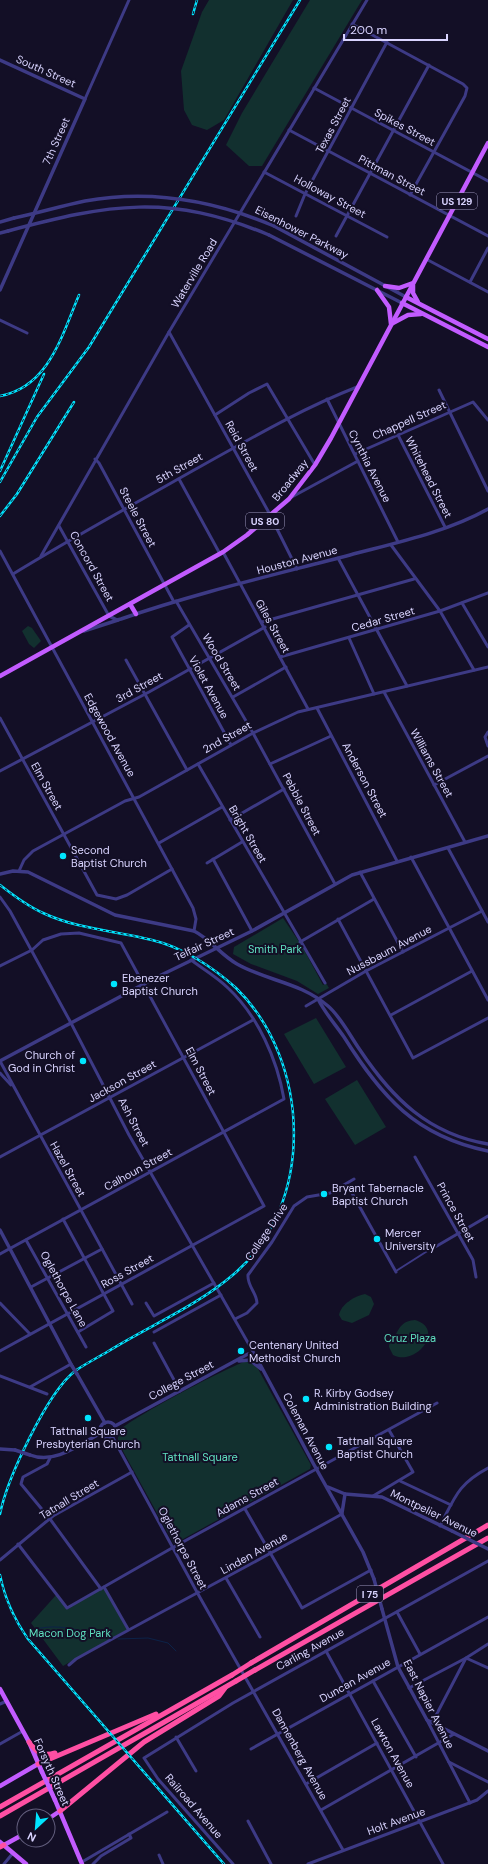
<svg xmlns="http://www.w3.org/2000/svg" width="488" height="1864" viewBox="0 0 488 1864" font-family="'DM Sans',sans-serif">
<rect width="100%" height="100%" fill="#130f26"/>
<!-- green -->
<g fill="#12302f">
<polygon points="209,0 293,0 224,120 207,130 192,125 184,110 181,71 202,12"/>
<polygon points="310,0 362,0 262,166 249,166 226,145 242,113"/>
<polygon points="28,626 32,628 41,641 34,648 29,644 22,631"/>
<polygon points="283,918 302,946 323,985 326,983 329,988 318,994 297,981 251,964 233,954 234,947"/>
<polygon points="316,1018 346,1067 314,1084 284,1034"/>
<polygon points="357,1080 386,1127 355,1145 325,1099"/>
<path d="M365 1294 371 1297 374 1304 369 1315 352 1323 342 1320 339 1315C341 1304 355 1296 365 1294Z"/>
<path d="M415 1320C446 1329 416 1367 393 1355L389 1347C389 1341 392 1340 395 1336 400 1326 403 1321 415 1320Z"/>
<path d="M247 1361 257 1367 311 1465 310 1469 174 1544 124 1453 118 1440V1432C123 1422 231 1365 247 1361Z"/>
<polygon points="103,1587 128,1629 63,1666 31,1623 57,1594 68,1609"/>
</g>
<g fill="none" stroke-linecap="round" stroke-linejoin="round">
<!-- stream -->
<g stroke="#0c2248" stroke-width="1">
<path d="M32 1630C35 1630 38 1628 41 1628 57 1625 76 1629 90 1633 98 1635 105 1632 112 1636"/>
<polyline points="118,1639 148,1638 168,1643 176,1651"/>
</g>
<!-- pedestrian -->
<polyline stroke="#3d3a85" stroke-width="2" points="396,1271 429,1250"/>
<!-- minor -->
<g stroke="#3d3a85" stroke-width="3">
<polyline points="352,24 463,84 467,88 465,96 410,195"/>
<polyline points="314,88 488,181"/>
<polyline points="85,99 129,0"/>
<polyline points="289,130 488,236"/>
<polyline points="264,172 387,237"/>
<polyline points="296,216 305,194 387,42"/>
<polyline points="336,236 429,65"/>
<polyline points="426,259 488,292"/>
<polyline points="470,282 488,248"/>
<polyline points="0,320 27,333"/>
<polyline points="169,332 268,511 297,569"/>
<polyline points="439,390 488,491"/>
<polyline points="327,399 398,542"/>
<polyline points="215,415 249,393 267,384 315,465"/>
<polyline points="398,435 445,527"/>
<polyline points="355,454 473,402 488,420"/>
<polyline points="95,459 99,463 174,602"/>
<polyline points="179,479 220,554"/>
<polyline points="290,498 358,461"/>
<polyline points="59,526 109,616"/>
<polyline points="391,545 440,611 474,670"/>
<polyline points="0,551 193,908 196,919 194,931"/>
<polyline points="223,552 308,709"/>
<polyline points="41,556 169,332 367,0"/>
<polyline points="338,558 407,686"/>
<path d="M13 574C70 539 129 507 187 474 243 443 298 410 357 387"/>
<polyline points="176,601 253,733 335,884"/>
<polyline points="462,603 488,647"/>
<polyline points="262,622 414,579"/>
<polyline points="189,625 172,637 231,745"/>
<polyline points="349,638 374,694"/>
<polyline points="280,657 440,611 488,593"/>
<polyline points="126,660 187,770"/>
<polyline points="384,692 465,842"/>
<polyline points="233,697 286,667"/>
<polyline points="317,708 397,861"/>
<polyline points="0,718 97,895 116,899 127,895 172,869"/>
<polyline points="488,732 485,737 488,746"/>
<polyline points="198,764 325,983"/>
<polyline points="270,764 331,736"/>
<polyline points="0,771 149,692 265,627"/>
<polyline points="434,785 488,756"/>
<polyline points="230,820 284,789"/>
<polyline points="159,843 222,807"/>
<polyline points="448,848 488,922"/>
<polyline points="411,857 488,1000"/>
<polyline points="213,859 252,931"/>
<polyline points="207,863 242,842"/>
<polyline points="19,871 24,860 33,851 125,801 139,797 253,733 298,712 488,667"/>
<polyline points="360,872 403,952"/>
<polyline points="0,897 10,911 71,1023 129,1135 255,1355"/>
<polyline points="338,919 413,1058 488,1018"/>
<polyline points="300,942 374,899"/>
<polyline points="0,966 32,950 43,940 61,934 79,933 121,943 264,1206 0,1351"/>
<polyline points="306,1006 366,971 482,911"/>
<polyline points="391,1015 472,971"/>
<polyline points="0,1061 132,1304"/>
<polyline points="0,1073 11,1085"/>
<polyline points="0,1157 253,1020"/>
<polyline points="415,1157 473,1260 476,1277"/>
<polyline points="359,1187 352,1193 396,1272"/>
<polyline points="63,1219 113,1311 78,1332"/>
<polyline points="26,1240 86,1347"/>
<polyline points="430,1250 488,1216"/>
<path d="M0 1254 284 1099C277 1059 258 1016 228 988 217 977 203 969 191 960"/>
<polyline points="31,1287 102,1249"/>
<polyline points="0,1303 30,1334"/>
<polyline points="146,1303 154,1316 214,1283"/>
<path d="M235 1319 247 1313 257 1303C257 1293 247 1286 248 1275L272 1242 294 1206 307 1197 330 1193 354 1179"/>
<polyline points="154,1332 221,1295"/>
<polyline points="154,1343 180,1391"/>
<polyline points="0,1376 47,1394"/>
<polyline points="30,1387 71,1364"/>
<polyline points="112,1436 198,1594 343,1850"/>
<polyline points="50,1458 47,1464 23,1477 21,1484 50,1519 101,1589"/>
<polyline points="400,1481 451,1505"/>
<polyline points="373,1496 413,1472 389,1430"/>
<polyline points="245,1509 302,1608 371,1570"/>
<path d="M440 1526C455 1497 458 1484 488 1468"/>
<polyline points="18,1544 67,1608 172,1548 437,1403"/>
<polyline points="0,1560 53,1516 132,1472"/>
<polyline points="226,1578 260,1637"/>
<polyline points="104,1587 128,1629"/>
<polyline points="397,1612 420,1654"/>
<polyline points="326,1651 443,1864"/>
<path d="M69 1665 76 1659C164 1610 254 1563 342 1514"/>
<polyline points="373,1681 416,1757"/>
<polyline points="409,1688 466,1658 488,1668"/>
<polyline points="0,1704 7,1701"/>
<polyline points="427,1720 470,1803"/>
<polyline points="432,1723 466,1658 488,1644"/>
<polyline points="176,1737 196,1771"/>
<polyline points="0,1744 23,1731"/>
<polyline points="251,1749 488,1617"/>
<polyline points="449,1762 488,1782"/>
<polyline points="306,1784 377,1743"/>
<polyline points="321,1810 454,1734"/>
<polyline points="248,1821 271,1864"/>
<polyline points="159,1855 163,1864"/>
<polyline points="82,1862 167,1812"/>
<polyline points="4,1864 13,1853"/>
<polyline points="93,1864 101,1856 131,1838 129,1834"/>
<polyline points="233,1864 158,1779 144,1758 233,1703 488,1561"/>
<polyline points="308,1864 464,1805 477,1800 488,1791"/>
</g>
<!-- tertiary -->
<g stroke="#3d3a85" stroke-width="3.5">
<polyline points="0,60 85,99 0,290"/>
<polyline points="0,222 14,218"/>
<polyline points="274,226 406,297"/>
<polyline points="0,233 8,231"/>
<polyline points="269,235 402,303"/>
<path d="M109 616 117 620 121 619C196 593 274 575 350 555 395 543 447 532 488 509"/>
<polyline points="84,631 118,620"/>
<path d="M0 874 13 871 28 872 115 915 194 931C210 939 221 955 237 964 267 981 300 982 328 1006 341 1017 350 1036 360 1050 392 1098 428 1134 488 1144"/>
<path d="M318 999C325 1013 335 1024 344 1037 382 1097 415 1136 488 1151"/>
<polyline points="0,1061 155,978 252,931 352,875 488,836"/>
<polyline points="0,1230 72,1366"/>
<polyline points="239,1361 250,1360 261,1369"/>
<polyline points="77,1374 105,1423"/>
<circle cx="108" cy="1430" r="8"/>
<polyline points="115,1426 248,1354 255,1355 313,1463 363,1552 374,1579"/>
<polyline points="0,1449 15,1450"/>
<path d="M30 1455C55 1465 80 1444 101 1433"/>
<polyline points="328,1487 345,1494 382,1497 452,1531"/>
<polyline points="342,1513 345,1494"/>
<polyline points="382,1609 398,1667 427,1720 488,1751"/>
</g>
<!-- primary -->
<g stroke="#c25bff" stroke-width="4.5">
<polyline points="413,285 413,293 418,302"/>
<polyline points="385,286 399,288 413,283"/>
<polyline points="377,290 389,307 391,324"/>
<polyline points="406,297 488,339"/>
<polyline points="402,303 488,347"/>
<polyline points="393,323 408,315 421,314"/>
<polyline points="130,604 136,614"/>
<polyline points="0,676 223,552 247,535 289,499 315,465 331,438 488,143"/>
<polyline points="0,1689 29,1742 42,1772"/>
<polyline points="0,1786 38,1764"/>
<polyline points="55,1800 82,1864"/>
<polyline points="48,1819 60,1811"/>
<polyline points="0,1842 26,1864"/>
<polyline points="4,1845 24,1834"/>
</g>
<!-- motorway -->
<g stroke="#ff4fa3" stroke-width="5">
<polyline points="251,1663 488,1525"/>
<polyline points="255,1670 488,1538"/>
<path d="M29 1742C36 1752 42 1757 55 1753"/>
<polyline points="38,1764 156,1714"/>
<polyline points="0,1807 232,1675"/>
<polyline points="60,1811 144,1742 219,1696 225,1688"/>
<polyline points="0,1816 236,1681"/>
<polyline points="0,1847 4,1845"/>
</g>
<!-- rail casing -->
<g stroke="#00e5ff" stroke-width="2.5">
<g id="rail">
<polyline points="193,14 197,0"/>
<path d="M0 396C49 387 62 335 79 295"/>
<polyline points="0,471 44,374"/>
<polyline points="0,482 37,417 89,347 300,0"/>
<polyline points="0,516 17,494 74,402"/>
<path d="M0 885C14 896 27 906 43 913 77 929 116 931 152 940 182 947 213 967 236 988 311 1061 316 1204 234 1274 197 1306 149 1326 107 1352 97 1358 85 1364 75 1371 47 1393 7 1479 0 1514"/>
<path d="M0 1575C5 1600 14 1619 28 1639L224 1864"/>
</g>
</g>
<!-- rail -->
<use href="#rail" stroke="#130f26" stroke-width="1" stroke-dasharray="3" stroke-linecap="butt"/>
<!-- tertiary-bridge -->
<g stroke="#3d3a85" stroke-width="3.5">
<path d="M14 218C38 213 61 206 85 201 151 189 213 200 274 226"/>
<path d="M8 231C109 204 169 193 269 235"/>
<polyline points="72,1366 77,1374"/>
<polyline points="15,1450 30,1455"/>
<polyline points="452,1531 488,1549"/>
<polyline points="374,1579 382,1609"/>
</g>
<!-- primary-bridge -->
<polyline stroke="#c25bff" stroke-width="4.5" points="42,1772 55,1800"/>
<!-- motorway-bridge -->
<g stroke="#ff4fa3" stroke-width="5">
<polyline points="232,1675 251,1663"/>
<polyline points="236,1681 255,1670"/>
</g>
</g>
<!-- markers -->
<g fill="#00e5ff" stroke="#130f26" stroke-width="1.5">
<circle cx="63" cy="856" r="4"/>
<circle cx="114" cy="984" r="4"/>
<circle cx="83" cy="1061" r="4"/>
<circle cx="324" cy="1194" r="4"/>
<circle cx="377" cy="1239" r="4"/>
<circle cx="241" cy="1351" r="4"/>
<circle cx="306" cy="1399" r="4"/>
<circle cx="88" cy="1418" r="4"/>
<circle cx="329" cy="1447" r="4"/>
</g>
<g text-anchor="middle" stroke-width="4" stroke-linejoin="round" paint-order="stroke">
<!-- shield labels -->
<g fill="#130f26" stroke="#9e99be" stroke-width="1">
<rect x="437" y="193" width="40" height="16" rx="3"/>
<rect x="246" y="513" width="38" height="16" rx="3"/>
<rect x="357" y="1586" width="26" height="16" rx="3"/>
</g>
<g font-size="10" font-weight="bold" fill="#d9d4ff">
<text x="457" y="205">US 129</text>
<text x="265" y="525">US 80</text>
<text x="370" y="1598">I 75</text>
</g>
<!-- street labels -->
<g font-size="11" fill="#d9d4ff" stroke="#130f26">
<text transform="translate(46 71) rotate(24)" y="4">South Street</text>
<text transform="translate(333 125) rotate(-62)" y="4">Texas Street</text>
<text transform="translate(405 127) rotate(28)" y="4">Spikes Street</text>
<text transform="translate(56 141) rotate(-66)" y="4">7th Street</text>
<text transform="translate(392 175) rotate(28)" y="4">Pittman Street</text>
<text transform="translate(330 196) rotate(28)" y="4">Holloway Street</text>
<text transform="translate(302 232) rotate(27)" y="4">Eisenhower Parkway</text>
<text transform="translate(194 273) rotate(-59)" y="4">Waterville Road</text>
<text transform="translate(409 420) rotate(-24)" y="4">Chappell Street</text>
<text transform="translate(242 446) rotate(61)" y="4">Reid Street</text>
<text transform="translate(370 466) rotate(63)" y="4">Cynthia Avenue</text>
<text transform="translate(179 468) rotate(-29)" y="4">5th Street</text>
<text transform="translate(429 477) rotate(63)" y="4">Whitehead Street</text>
<text transform="translate(290 480) rotate(-51)" y="4">Broadway</text>
<text transform="translate(138 517) rotate(62)" y="4">Steele Street</text>
<text transform="translate(297 560) rotate(-15)" y="4">Houston Avenue</text>
<text transform="translate(92 566) rotate(61)" y="4">Concord Street</text>
<text transform="translate(383 619) rotate(-16)" y="4">Cedar Street</text>
<text transform="translate(273 626) rotate(61)" y="4">Giles Street</text>
<text transform="translate(222 662) rotate(59)" y="4">Wood Street</text>
<text transform="translate(139 687) rotate(-29)" y="4">3rd Street</text>
<text transform="translate(209 687) rotate(61)" y="4">Violet Avenue</text>
<text transform="translate(110 735) rotate(61)" y="4">Edgewood Avenue</text>
<text transform="translate(227 737) rotate(-29)" y="4">2nd Street</text>
<text transform="translate(432 763) rotate(61)" y="4">Williams Street</text>
<text transform="translate(365 780) rotate(62)" y="4">Anderson Street</text>
<text transform="translate(47 786) rotate(61)" y="4">Elm Street</text>
<text transform="translate(302 804) rotate(62)" y="4">Pebble Street</text>
<text transform="translate(248 834) rotate(60)" y="4">Bright Street</text>
<text transform="translate(204 944) rotate(-25)" y="4">Telfair Street</text>
<text transform="translate(389 950) rotate(-28)" y="4">Nussbaum Avenue</text>
<text transform="translate(201 1071) rotate(62)" y="4">Elm Street</text>
<text transform="translate(122 1081) rotate(-29)" y="4">Jackson Street</text>
<text transform="translate(134 1122) rotate(62)" y="4">Ash Street</text>
<text transform="translate(68 1169) rotate(61)" y="4">Hazel Street</text>
<text transform="translate(138 1169) rotate(-29)" y="4">Calhoun Street</text>
<text transform="translate(456 1212) rotate(61)" y="4">Prince Street</text>
<text transform="translate(266 1232) rotate(-56)" y="4">College Drive</text>
<text transform="translate(127 1271) rotate(-29)" y="4">Ross Street</text>
<text transform="translate(64 1289) rotate(61)" y="4">Oglethorpe Lane</text>
<text transform="translate(181 1380) rotate(-28)" y="4">College Street</text>
<text transform="translate(306 1431) rotate(62)" y="4">Coleman Avenue</text>
<text transform="translate(247 1497) rotate(-29)" y="4">Adams Street</text>
<text transform="translate(69 1499) rotate(-31)" y="4">Tatnall Street</text>
<text transform="translate(434 1513) rotate(26)" y="4">Montpelier Avenue</text>
<text transform="translate(183 1548) rotate(62)" y="4">Oglethorpe Street</text>
<text transform="translate(254 1553) rotate(-29)" y="4">Linden Avenue</text>
<text transform="translate(310 1649) rotate(-29)" y="4">Carling Avenue</text>
<text transform="translate(355 1680) rotate(-29)" y="4">Duncan Avenue</text>
<text transform="translate(429 1704) rotate(63)" y="4">East Napier Avenue</text>
<text transform="translate(393 1753) rotate(61)" y="4">Lawton Avenue</text>
<text transform="translate(300 1754) rotate(61)" y="4">Dannenberg Avenue</text>
<text transform="translate(52 1772) rotate(66)" y="4">Forsyth Street</text>
<text transform="translate(194 1806) rotate(49)" y="4">Railroad Avenue</text>
<text transform="translate(396 1821) rotate(-20)" y="4">Holt Avenue</text>
</g>
<!-- poi labels -->
<g font-size="11" fill="#d9d4ff" stroke="#130f26" text-anchor="start">
<text x="71" y="854">Second<tspan x="71" dy="13">Baptist Church</tspan></text>
<text x="122" y="982">Ebenezer<tspan x="122" dy="13">Baptist Church</tspan></text>
<text x="75" y="1059" text-anchor="end">Church of<tspan x="75" dy="13">God in Christ</tspan></text>
<text x="332" y="1192">Bryant Tabernacle<tspan x="332" dy="13">Baptist Church</tspan></text>
<text x="385" y="1237">Mercer<tspan x="385" dy="13">University</tspan></text>
<text x="249" y="1349">Centenary United<tspan x="249" dy="13">Methodist Church</tspan></text>
<text x="314" y="1397">R. Kirby Godsey<tspan x="314" dy="13">Administration Building</tspan></text>
<text x="88" y="1435" text-anchor="middle">Tattnall Square<tspan x="88" dy="13">Presbyterian Church</tspan></text>
<text x="337" y="1445">Tattnall Square<tspan x="337" dy="13">Baptist Church</tspan></text>
</g>
<!-- park labels -->
<g font-size="11" fill="#5fe0c0" stroke="#130f26">
<text x="275" y="953">Smith Park</text>
<text x="410" y="1342">Cruz Plaza</text>
<text x="200" y="1461">Tattnall Square</text>
<text x="70" y="1637">Macon Dog Park</text>
</g>
</g>
<!-- north arrow -->
<g transform="translate(36 1828) rotate(206)"><circle r="19" fill="#130f26" stroke="#625e7d"/>
<path d="M0-3L7 15L0 10L-7 15Z" fill="#00e5ff"/>
<text y="-6" font-size="11" font-weight="bold" text-anchor="middle" fill="#d9d4ff">N</text>
</g>
<!-- scale -->
<path d="M344 34v6h103v-6" fill="none" stroke="#d9d4ff" stroke-width="2"/>
<text x="350" y="34" font-size="12" fill="#d9d4ff" stroke="#130f26" stroke-width="3" paint-order="stroke">200 m</text>
</svg>
